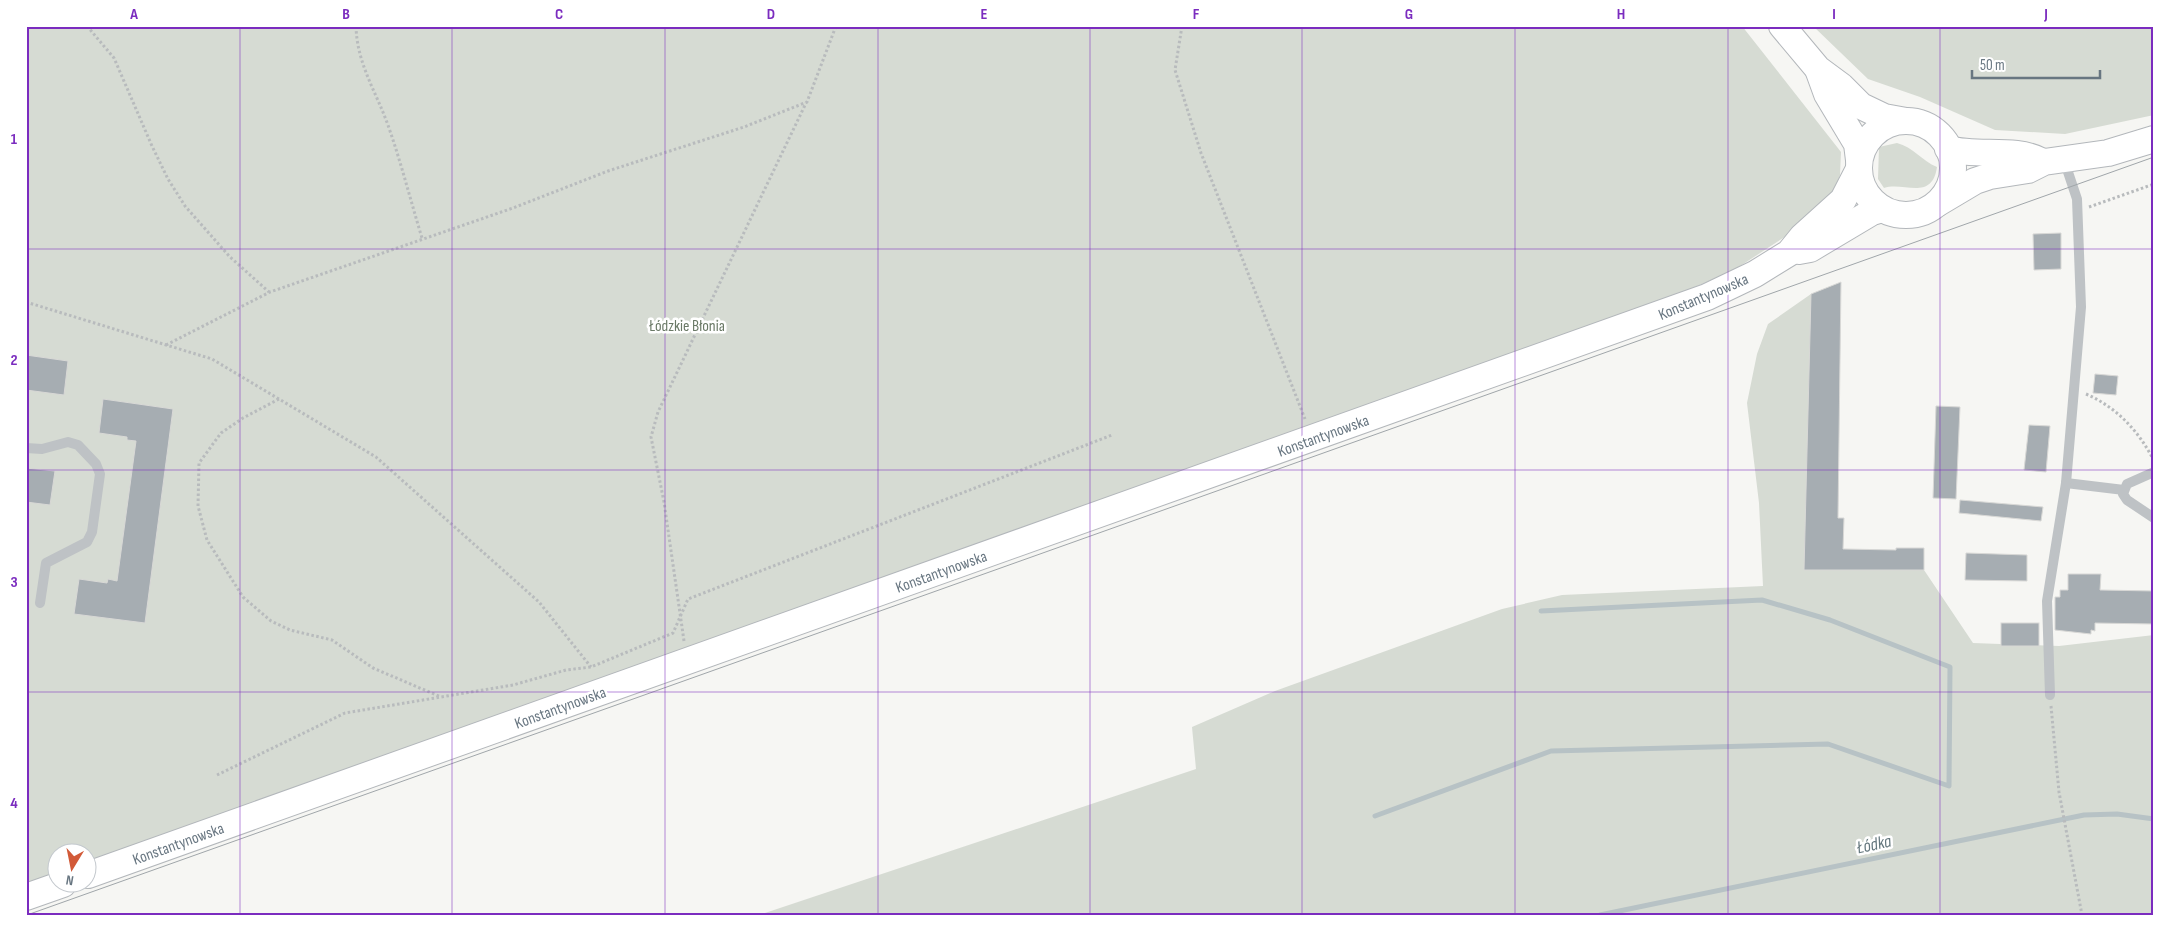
<svg xmlns="http://www.w3.org/2000/svg" width="2180" height="941" viewBox="0 0 2180 941" font-family="'Sofia Sans Condensed',sans-serif">
<rect width="100%" height="100%" fill="#f6f6f3"/>
<!-- green -->
<g fill="#d6dbd3">
<polygon points="26,26 1742,26 1841,152 1840,175 1833,196 1817,216 1734,270 1647,308 88,862 88,854 58,854 57,873 26,884"/>
<polygon points="1813,26 2154,26 2154,115 2065,134 1995,130 1920,97 1868,79"/>
<path d="M1897 143C1913 147 1922 161 1937 167 1932 202 1903 181 1884 188L1878 179 1879 147Z"/>
<polygon points="1811,294 1805,570 1924,570 1973,643 2059,646 2154,635 2154,915 759,915 1196,769 1192,727 1275,691 1502,609 1562,595 1763,586 1759,503 1747,403 1757,354 1768,324"/>
</g>
<g fill="none" stroke-linecap="round" stroke-linejoin="round">
<!-- stream -->
<g stroke="#b7c2c5" stroke-width="5">
<polyline points="1375,816 1551,751 1828,744 1949,786 1950,667 1830,620 1762,600 1541,611"/>
<polyline points="1600,915 2084,815 2117,814 2154,819"/>
</g>
</g>
<!-- building -->
<g fill="#a6adb2" stroke="#d8d8d6">
<polygon points="2061,233 2061,269 2034,270 2033,234"/>
<polygon points="1841,282 1838,518 1844,518 1843,549 1896,550 1896,548 1924,548 1924,570 1804,570 1811,294"/>
<polygon points="26,355 68,361 64,395 26,390"/>
<polygon points="2095,374 2118,376 2116,395 2093,393"/>
<polygon points="103,399 173,409 145,623 74,614 79,579 107,583 108,579 117,581 123,537 136,441 127,440 127,437 99,433"/>
<polygon points="1936,406 1960,407 1956,499 1933,498"/>
<polygon points="2029,425 2050,426 2046,472 2024,470"/>
<polygon points="26,468 55,471 50,505 26,502"/>
<polygon points="1960,500 2043,507 2041,521 1959,513"/>
<polygon points="1966,553 2027,555 2027,581 1965,580"/>
<polygon points="2068,574 2101,574 2100,590 2154,591 2154,624 2095,623 2095,631 2091,630 2091,634 2055,630 2055,597 2060,597 2060,590 2068,590"/>
<rect x="2001" y="623" width="38" height="23"/>
</g>
<g fill="none" stroke-linecap="round" stroke-linejoin="round">
<!-- secondary casing -->
<g stroke="#b3b7bb" stroke-width="28">
<g id="secondary">
<polyline points="1782,26 1818,69 1841,86 1861,106 1884,117 1906,121"/>
<polyline points="1819,72 1827,94 1857,144 1859,160"/>
<circle cx="1906" cy="168" r="47"/>
<path d="M1948 149C1979 157 2015 147 2041 161"/>
<polyline points="1938,203 1975,181 1990,176 2028,170 2044,162 2108,153 2154,139"/>
<polyline points="1799,251 1810,249 1872,212 1882,209"/>
<polyline points="88,875 1707,297 1755,274 1789,253 1802,237 1843,200 1859,169"/>
<polyline points="26,897 63,884"/>
</g>
</g>
<!-- path -->
<g stroke="#b8bbbd" stroke-width="3" stroke-dasharray="2.5 2.5" stroke-linecap="butt">
<polyline points="87,26 114,58 152,146 168,179 185,206 230,257 269,292"/>
<path d="M356 26C357 66 378 94 390 131 402 166 411 202 422 238"/>
<polyline points="1182,26 1175,70 1201,153 1305,419"/>
<polyline points="2089,207 2154,184"/>
<polyline points="26,302 212,359 376,457 539,602 591,667"/>
<polyline points="166,345 270,292 513,208 608,171 744,127 807,102 836,26"/>
<path d="M2086 394C2116 407 2138 430 2153 459"/>
<polyline points="279,399 243,418 221,433 199,463 198,506 207,540 243,597 271,621 290,630 332,640 373,668 441,697"/>
<polyline points="684,641 664,502 651,437 658,412 806,103"/>
<polyline points="2051,706 2059,792 2082,915"/>
<polyline points="217,775 345,713 513,685 566,670 591,667 673,633 688,599 1112,435"/>
</g>
<!-- lane -->
<g stroke="#bec2c5" stroke-width="10">
<polyline points="26,448 42,449 68,442 78,445 96,464 100,474 92,532 87,542 46,563 40,603"/>
<polyline points="2154,472 2127,484 2123,494 2127,500 2154,518"/>
<polyline points="2066,483 2124,490"/>
<polyline points="2050,695 2047,601 2066,483 2081,307 2077,199 2064,160"/>
</g>
<!-- secondary -->
<use href="#secondary" stroke="#fff" stroke-width="26"/>
<!-- tram -->
<polyline stroke="#a0a6aa" stroke-width="1" points="27,915 2154,157"/>
</g>
<!-- grid -->
<path fill="none" stroke="#7b2cbf" stroke-width="1" stroke-opacity="0.55" d="M240 26V915M452 26V915M665 26V915M878 26V915M1090 26V915M1302 26V915M1515 26V915M1728 26V915M1940 26V915M26 249H2154M26 470H2154M26 692H2154"/>
<g text-anchor="middle" stroke-width="5" stroke-linejoin="round" paint-order="stroke">
<!-- street labels -->
<g font-size="16" fill="#687681" stroke="#fff">
<text transform="translate(1703 296) rotate(-23)" y="6">Konstantynowska</text>
<text transform="translate(1323 435) rotate(-20)" y="6">Konstantynowska</text>
<text transform="translate(941 571) rotate(-20)" y="6">Konstantynowska</text>
<text transform="translate(560 707) rotate(-20)" y="6">Konstantynowska</text>
<text transform="translate(178 843) rotate(-20)" y="6">Konstantynowska</text>
</g>
<!-- park labels -->
<g font-size="16" fill="#6a7966" stroke="#fff">
<text x="687" y="331">Łódzkie Błonia</text>
</g>
<!-- water labels -->
<g font-size="18" font-style="italic" fill="#64777e" stroke="#fff">
<text transform="translate(1874 844) rotate(-12)" y="6">Łódka</text>
</g>
</g>
<!-- border -->
<rect width="2180" height="941" fill="none" stroke="#ffffff" stroke-width="55"/>
<!-- north arrow -->
<g transform="translate(72 868) rotate(190)"><circle r="24" fill="#ffffff" stroke="#c3c8cd"/>
<path d="M0-4L9 19L0 12L-9 19Z" fill="#d25a38"/>
<text y="-8" font-size="14" font-weight="bold" text-anchor="middle" fill="#687681">N</text>
</g>
<!-- scale -->
<path d="M1972 70v8h128v-8" fill="none" stroke="#687681" stroke-width="2.5"/>
<text x="1980" y="70" font-size="15" fill="#687681" stroke="#ffffff" stroke-width="4" paint-order="stroke">50 m</text>
<rect x="28" y="28" width="2124" height="886" fill="none" stroke="#7b2cbf" stroke-width="2"/>
<g font-size="16" text-anchor="middle" font-weight="bold" fill="#7b2cbf">
<text x="134" y="19">A</text>
<text x="346" y="19">B</text>
<text x="559" y="19">C</text>
<text x="771" y="19">D</text>
<text x="984" y="19">E</text>
<text x="1196" y="19">F</text>
<text x="1409" y="19">G</text>
<text x="1621" y="19">H</text>
<text x="1834" y="19">I</text>
<text x="2046" y="19">J</text>
<text x="14" y="144">1</text>
<text x="14" y="365">2</text>
<text x="14" y="587">3</text>
<text x="14" y="808">4</text>
</g>
</svg>
